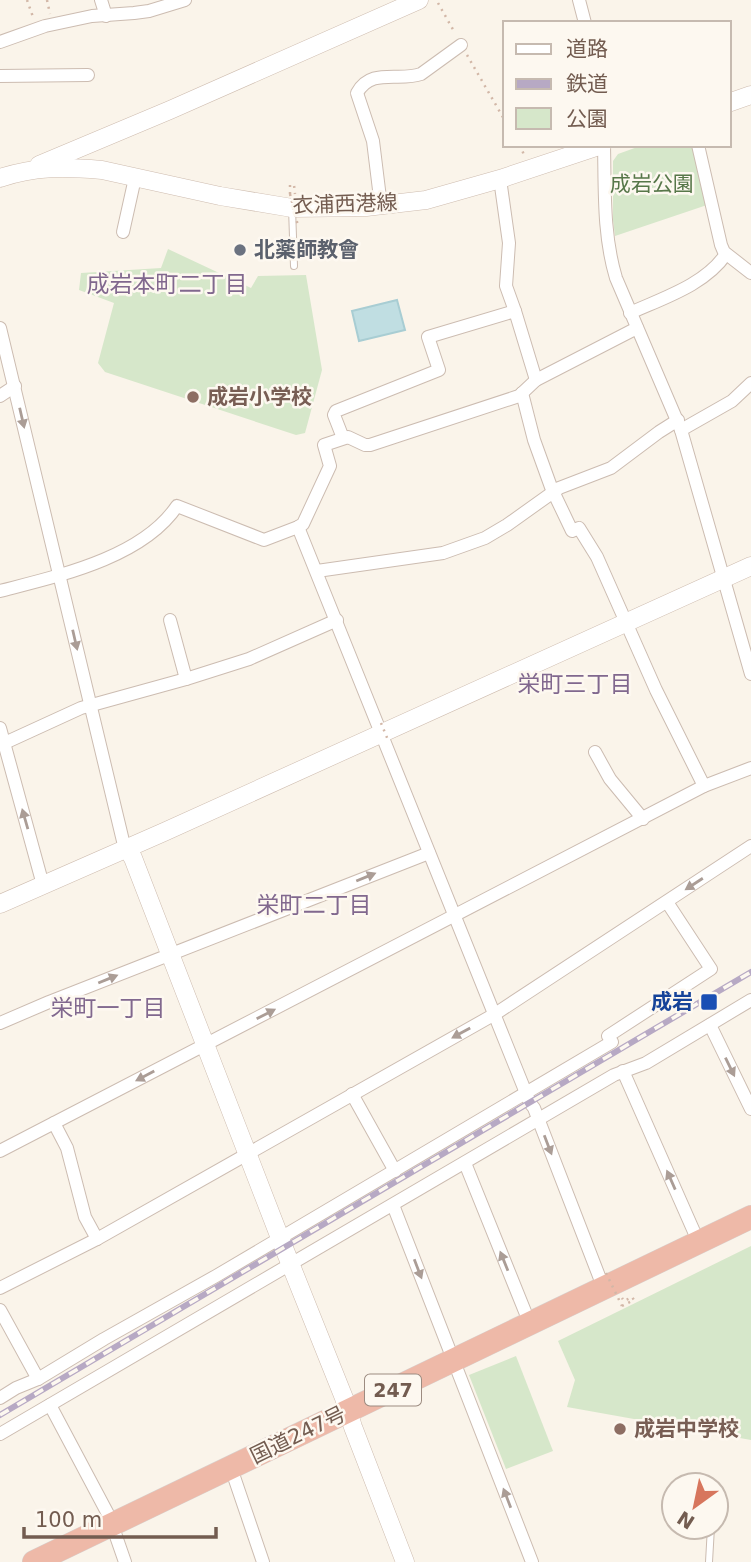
<svg xmlns="http://www.w3.org/2000/svg" width="751" height="1562" viewBox="0 0 751 1562" font-family="'DejaVu Sans','Noto Sans JP',sans-serif">
<rect width="100%" height="100%" fill="#faf4ea"/>
<!-- green -->
<g fill="#d6e7ca">
<polygon points="643,145 659,147 693,145 707,205 615,236 613,220 613,161 618,154"/>
<polygon points="168,249 251,288 258,276 306,275 322,370 305,433 296,435 105,372 98,363 114,303 79,290 81,273 161,268"/>
<polygon points="751,1246 751,1440 567,1407 575,1380 558,1341"/>
<polygon points="516,1356 553,1451 506,1469 469,1375"/>
</g>
<!-- water -->
<polygon fill="#c0dee2" stroke="#a8cdd3" stroke-width="2" points="397,300 405,330 359,341 352,311"/>
<g fill="none" stroke-linecap="round" stroke-linejoin="round">
<!-- lane casing -->
<g stroke="#ccbcb1" stroke-width="8">
<g id="lane">
<polyline points="292,208 294,266"/>
<polyline points="709,1562 711,1527"/>
</g>
</g>
<!-- street casing -->
<g stroke="#ccbcb1" stroke-width="14">
<g id="street">
<polyline points="101,0 106,16"/>
<polyline points="579,0 585,23"/>
<polyline points="0,42 45,26 92,16 134,13 149,11 185,0"/>
<polyline points="0,76 88,75"/>
<path d="M604 145C605 190 603 235 616 278L681 430 751 674"/>
<polyline points="698,145 721,245 724,252 751,273"/>
<polyline points="500,179 509,243 506,286 515,311 536,380"/>
<path d="M381 206 373 141 357 93C371 67 399 82 421 74L461 45"/>
<polyline points="123,232 135,178"/>
<path d="M630 313C663 298 705 285 726 254"/>
<polyline points="0,328 123,841 127,848"/>
<polyline points="522,393 534,440 551,487 572,531 579,528 597,557 656,690 704,786"/>
<polyline points="0,396 15,386"/>
<polyline points="681,430 732,401 751,383"/>
<polyline points="343,438 334,415 336,411 439,370 428,337 515,311"/>
<polyline points="298,527 530,1103 534,1108 604,1289"/>
<polyline points="317,571 443,553 485,538 507,525 559,488 611,468 659,432 678,420"/>
<path d="M0 591C58 576 142 558 177 506L264 540 298 527 303 524 330 466 324 445 348 437 365 445H370L519 396 536 380 637 328"/>
<polyline points="170,620 186,679"/>
<polyline points="0,728 43,885"/>
<polyline points="0,743 9,741 81,708 186,679 249,659 337,620"/>
<polyline points="595,752 610,779 643,819"/>
<polyline points="0,1023 49,1002 429,853"/>
<polyline points="710,1025 751,1109"/>
<polyline points="623,1071 699,1243"/>
<polyline points="352,1094 395,1171"/>
<polyline points="54,1123 67,1148 85,1217 97,1239"/>
<polyline points="0,1151 704,786 751,768"/>
<polyline points="465,1163 530,1324"/>
<polyline points="393,1205 532,1562"/>
<polyline points="0,1288 97,1239 495,1014 751,846"/>
<polyline points="0,1310 38,1379"/>
<polyline points="0,1398 16,1388 38,1379 104,1339 216,1276 612,1042 608,1036 711,969 667,902"/>
<polyline points="50,1405 109,1516 125,1562"/>
<polyline points="0,1434 614,1075 646,1063 751,1000"/>
<polyline points="231,1468 263,1562"/>
</g>
</g>
<!-- secondary casing -->
<g stroke="#cebcaf" stroke-width="19">
<g id="secondary">
<polyline points="728,103 751,95"/>
<polyline points="39,165 170,110 419,0"/>
<path d="M0 178C36 166 65 167 102 170L220 196 292 208 366 207 426 200 500 179 602 145"/>
<polyline points="127,848 133,858 280,1238 344,1398 353,1427 405,1562"/>
<polyline points="0,904 164,832 751,566"/>
</g>
</g>
<!-- highway casing -->
<g stroke="#d8d1ce" stroke-width="24">
<polyline id="highway" points="34,1562 751,1217"/>
</g>
<!-- path -->
<g stroke="#d2b7a7" stroke-width="2.5" stroke-dasharray="2 5" stroke-linecap="butt">
<polyline points="27,0 33,17"/>
<polyline points="47,0 50,14"/>
<polyline points="438,3 455,33"/>
<polyline points="467,55 504,119"/>
<polyline points="520,145 524,155"/>
<polyline points="290,194 290,185 294,185 295,194"/>
<polyline points="622,1306 634,1300 632,1297 624,1301 622,1298"/>
</g>
<!-- lane -->
<use href="#lane" stroke="#fff" stroke-width="6"/>
<!-- street -->
<use href="#street" stroke="#fff" stroke-width="12"/>
<!-- secondary -->
<use href="#secondary" stroke="#fff" stroke-width="18"/>
<!-- highway -->
<use href="#highway" stroke="#eeb9a8" stroke-width="23"/>
<!-- rail casing -->
<g stroke="#b7a9c4" stroke-width="6">
<polyline id="rail" points="0,1415 751,972"/>
</g>
<!-- rail -->
<use href="#rail" stroke="#fdf8f0" stroke-width="3.5" stroke-dasharray="10" stroke-linecap="butt"/>
<!-- path-bridge -->
<g stroke="#d2b7a7" stroke-width="2.5" stroke-dasharray="2 5" stroke-linecap="butt">
<polyline points="290,194 298,226"/>
<polyline points="381,723 388,740"/>
<polyline points="606,1273 622,1306"/>
</g>
</g>
<!-- one-way arrows -->
<defs><path id="oneway-solid" d="M-6-.8H1V-3.2L6.5 0L1 3.2V.8H-6Z" transform="scale(1.75)"/></defs>
<g fill="#ab9d96">
<use href="#oneway-solid" transform="translate(22 418) rotate(77)"/>
<use href="#oneway-solid" transform="translate(75 640) rotate(77)"/>
<use href="#oneway-solid" transform="translate(25 819) rotate(-106)"/>
<use href="#oneway-solid" transform="translate(366 877) rotate(-22)"/>
<use href="#oneway-solid" transform="translate(694 884) rotate(147)"/>
<use href="#oneway-solid" transform="translate(108 979) rotate(-22)"/>
<use href="#oneway-solid" transform="translate(266 1014) rotate(-27)"/>
<use href="#oneway-solid" transform="translate(461 1033) rotate(151)"/>
<use href="#oneway-solid" transform="translate(730 1067) rotate(64)"/>
<use href="#oneway-solid" transform="translate(145 1076) rotate(152)"/>
<use href="#oneway-solid" transform="translate(548 1145) rotate(69)"/>
<use href="#oneway-solid" transform="translate(671 1180) rotate(-114)"/>
<use href="#oneway-solid" transform="translate(504 1261) rotate(-112)"/>
<use href="#oneway-solid" transform="translate(418 1269) rotate(69)"/>
<use href="#oneway-solid" transform="translate(507 1498) rotate(-111)"/>
</g>
<!-- markers -->
<circle fill="#6b7280" stroke="#fdf8f0" stroke-width="2.5" cx="240" cy="250" r="7"/>
<g fill="#8d6e63" stroke="#fdf8f0" stroke-width="2.5">
<circle cx="193" cy="397" r="7"/>
<circle cx="620" cy="1429" r="7"/>
</g>
<rect fill="#1a4fb4" stroke="#fdf8f0" stroke-width="2.5" x="700" y="993" width="18" height="18" rx="3.5"/>
<g text-anchor="middle" stroke-width="5" stroke-linejoin="round" paint-order="stroke">
<!-- shield labels -->
<rect fill="#fdf8f0" stroke="#9c8b80" stroke-width="2" x="365" y="1374.5" width="56" height="31" rx="5"/>
<g font-size="19" font-weight="bold" fill="#735c50">
<text x="393" y="1397">247</text>
</g>
<!-- park labels -->
<g font-size="21" fill="#577749" stroke="#fdf8f0">
<text x="652" y="191">成岩公園</text>
</g>
<!-- street labels -->
<g font-size="21" fill="#735c50" stroke="#fdf8f0">
<text transform="translate(345 204) rotate(-2)" y="7">衣浦西港線</text>
<text transform="translate(298 1435) rotate(-26)" y="7">国道247号</text>
</g>
<!-- worship labels -->
<g font-size="21" font-weight="bold" fill="#5b616d" stroke="#fdf8f0" text-anchor="start">
<text x="254" y="257">北薬師教會</text>
</g>
<!-- education labels -->
<g font-size="21" font-weight="bold" fill="#785e54" stroke="#fdf8f0" text-anchor="start">
<text x="207" y="404">成岩小学校</text>
<text x="634" y="1436">成岩中学校</text>
</g>
<!-- transit labels -->
<g font-size="21" font-weight="bold" fill="#164399" stroke="#fdf8f0" text-anchor="end">
<text x="693" y="1009">成岩</text>
</g>
<!-- neighbourhood labels -->
<g font-size="23" fill="#81688e" stroke="#fdf8f0">
<text x="167" y="292">成岩本町二丁目</text>
<text x="575" y="692">栄町三丁目</text>
<text x="314" y="913">栄町二丁目</text>
<text x="108" y="1016">栄町一丁目</text>
</g>
</g>
<!-- legend -->
<rect x="503" y="21" width="228" height="126" fill="#fdf8f0" stroke="#c6bab0" stroke-width="2"/>
<rect x="516" y="44" width="35" height="10" fill="#ffffff" stroke="#c6bab0" stroke-width="2"/>
<text x="566" y="56" font-size="21" fill="#735c50">道路</text>
<rect x="516" y="79" width="35" height="10" fill="#b7a9c4" stroke="#c6bab0" stroke-width="2"/>
<text x="566" y="91" font-size="21" fill="#735c50">鉄道</text>
<rect x="516" y="108" width="35" height="21" fill="#d6e7ca" stroke="#c6bab0" stroke-width="2"/>
<text x="566" y="126" font-size="21" fill="#735c50">公園</text>
<!-- north arrow -->
<g transform="translate(695 1506) rotate(213)"><circle r="33" fill="#fdf8f0" stroke="#c6bab0" stroke-width="2"/>
<path d="M0-5L12 26L0 18L-12 26Z" fill="#d7765d"/>
<text y="-10" font-size="19" font-weight="bold" text-anchor="middle" fill="#735c50">N</text>
</g>
<!-- scale -->
<path d="M24 1527v10h192v-10" fill="none" stroke="#735c50" stroke-width="3.5"/>
<text x="35" y="1527" font-size="21" fill="#735c50" stroke="#fdf8f0" stroke-width="5" paint-order="stroke">100 m</text>
</svg>
